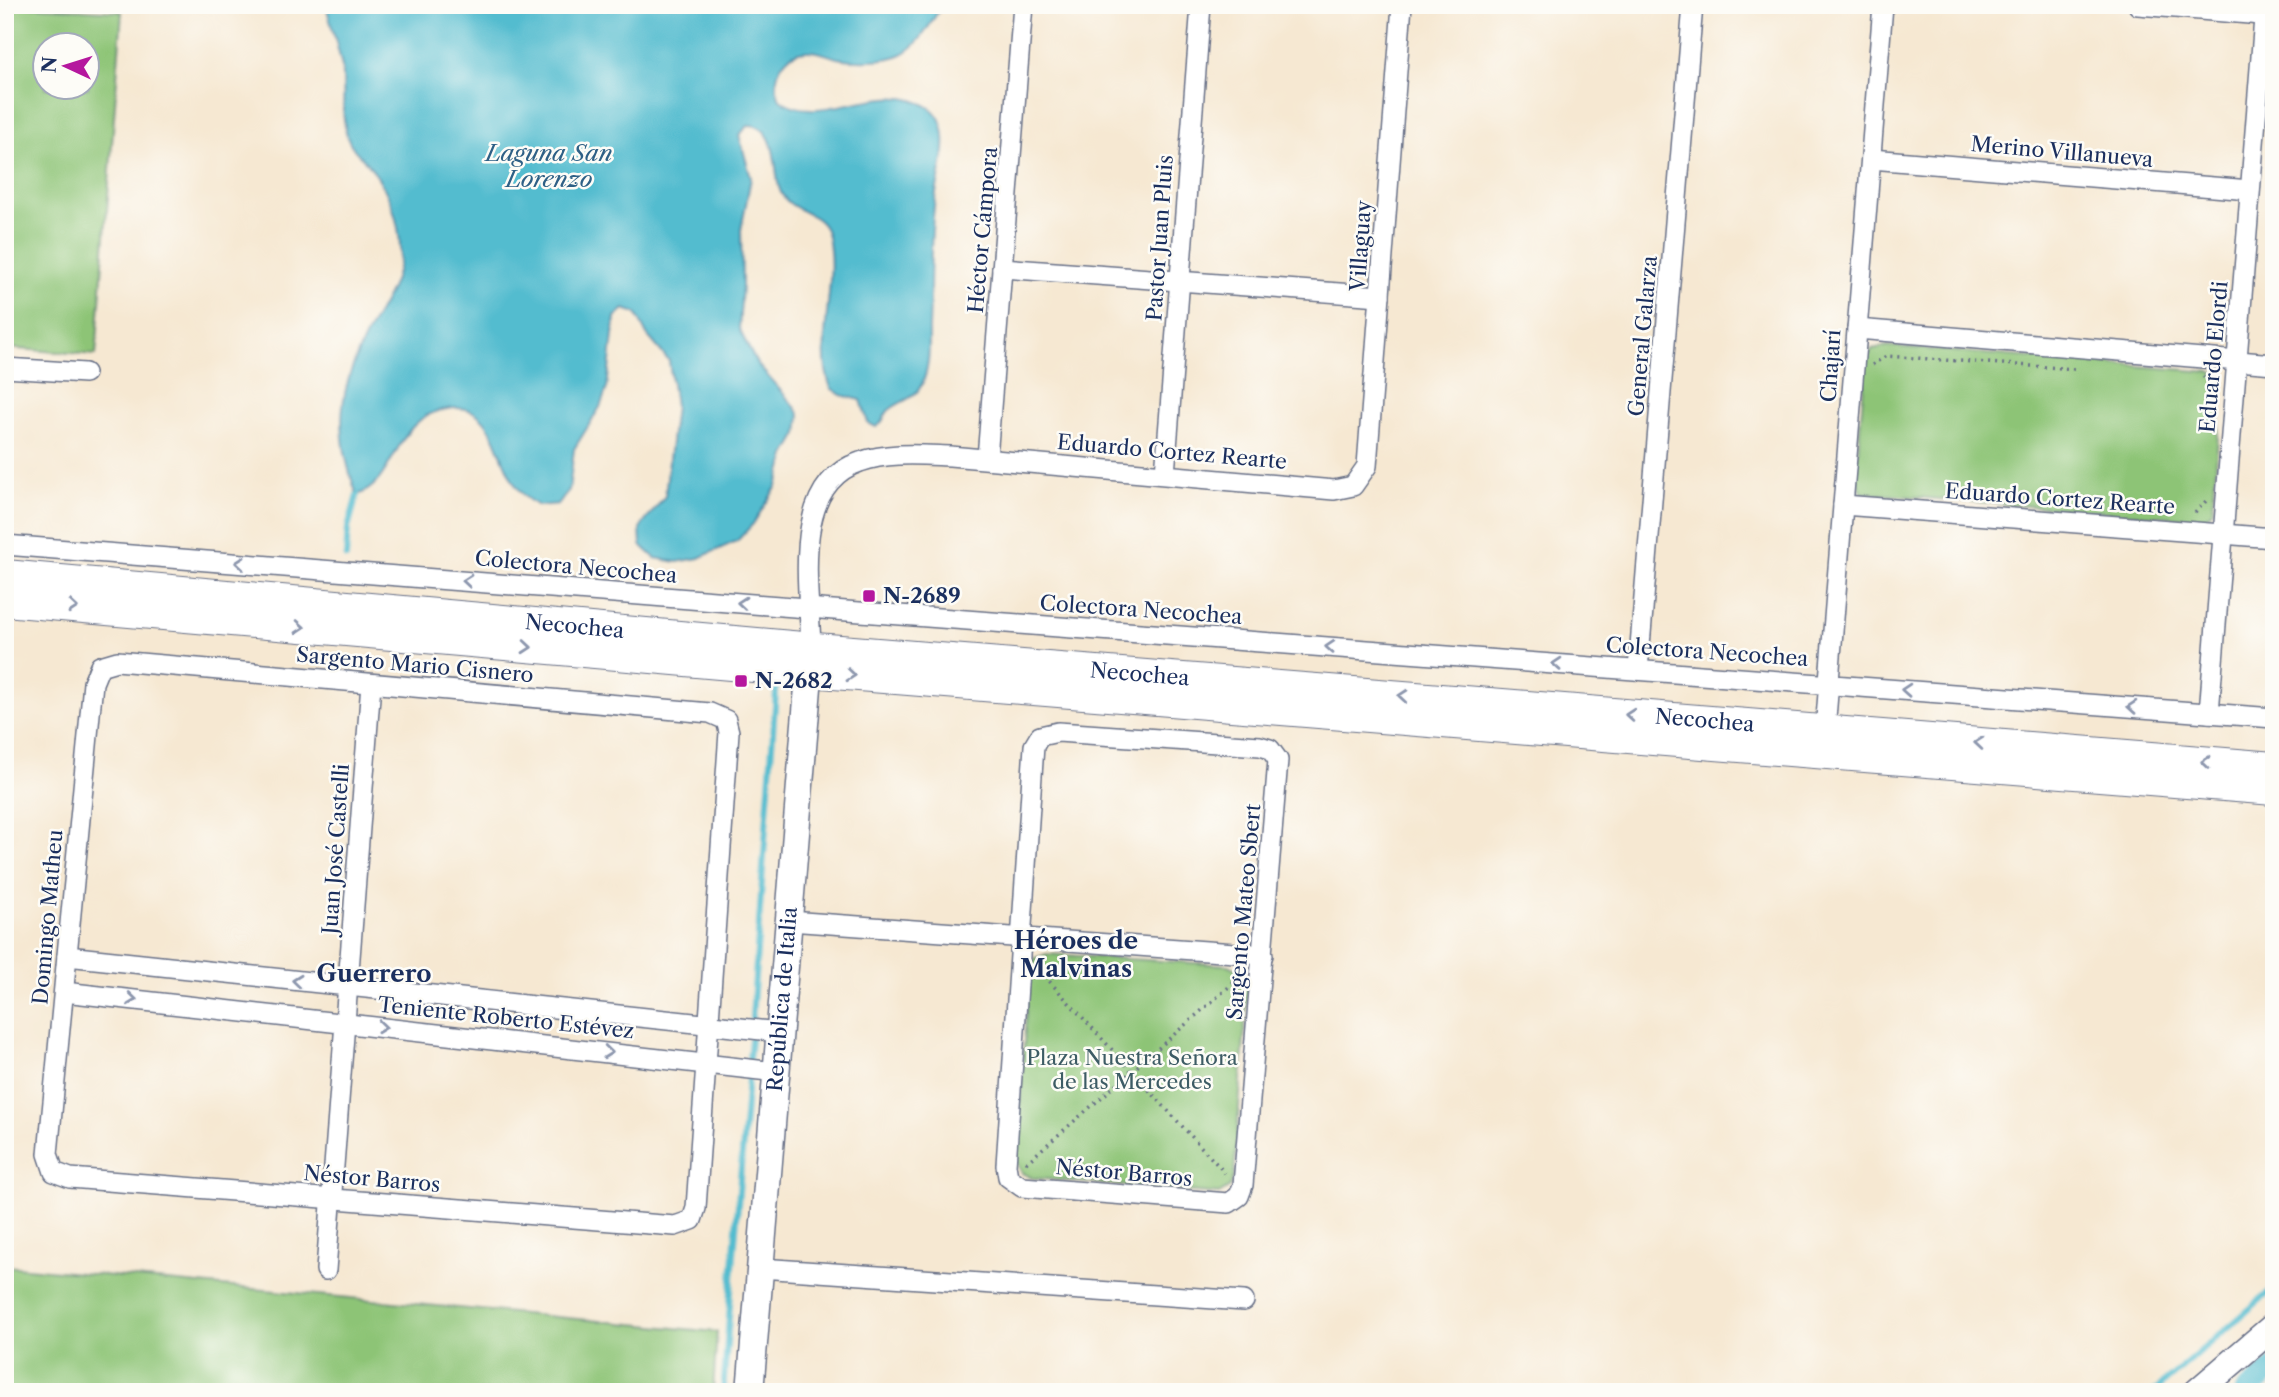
<svg xmlns="http://www.w3.org/2000/svg" width="2279" height="1397" viewBox="0 0 2279 1397" font-family="'Libre Caslon Text',serif">
<rect width="100%" height="100%" fill="#fdfcf7"/>
<filter id="ink" filterUnits="userSpaceOnUse"><feTurbulence type="fractalNoise" baseFrequency=".0143" numOctaves="2"/><feDisplacementMap in="SourceGraphic" scale="14" xChannelSelector="R" yChannelSelector="G"/><feConvolveMatrix kernelMatrix="1 2 1 2 8 2 1 2 1" color-interpolation-filters="sRGB"/></filter>
<filter id="wash" filterUnits="userSpaceOnUse"><feTurbulence type="fractalNoise" baseFrequency=".00686" numOctaves="4" result="noise"/><feDisplacementMap in="SourceGraphic" scale="28" xChannelSelector="R" yChannelSelector="G"/><feGaussianBlur stdDeviation="1.57" result="paint"/><feColorMatrix in="noise" values="0 0 0 0 0 0 0 0 0 0 0 0 0 0 0 0 0 1.4 0 .05"/><feComposite in="paint" operator="in"/></filter>
<g filter="url(#wash)">
<rect width="100%" height="100%" fill="#f6e8d2"/>
<!-- green -->
<g fill="#8dc476" stroke="#547a6a" stroke-width="2" fill-rule="evenodd">
<path d="M5 5 122 12 96 355 5 348ZM46 46H88V88H46Z"/>
<polygon points="1887,346 2212,372 2219,379 2221,391 2213,510 2206,517 2195,519 1862,493 1856,475 1866,359 1872,349"/>
<polygon points="1047,954 1229,965 1244,973 1248,984 1234,1176 1230,1187 1219,1194 1032,1178 1022,1173 1016,1162 1029,969 1035,958"/>
<polygon points="5,1266 717,1332 713,1392 5,1392"/>
</g>
<!-- water -->
<path fill="#52bccf" stroke="#367696" stroke-width="2" d="M326 5H943C930 22 921 45 902 54 886 62 854 61 837 58 827 55 817 50 806 51 782 52 770 79 780 99 819 130 885 76 930 108 939 114 943 125 944 136 946 157 938 178 935 199 929 241 931 285 929 328 929 346 930 369 921 386 914 400 898 401 888 411 883 417 884 423 876 427L868 423 861 400 841 395 831 388C813 345 840 279 827 233 820 209 786 214 779 187 774 169 778 126 749 125L739 135 751 178 741 230 742 285 739 329 757 364 796 408 800 415 798 434 786 455 777 486 753 524 737 541 699 558 677 562 655 558 641 545 640 528 665 496 675 406 669 361 647 335 636 313 624 309 615 317 607 388 600 407 574 449 569 490 559 504 539 506C501 489 504 435 478 415 469 408 457 407 447 409 392 417 398 482 357 495 332 428 339 385 373 322 385 301 399 279 400 254 401 224 390 193 372 169 363 157 352 151 347 136 340 113 346 90 342 67 338 47 331 25 326 5Z"/>
<g fill="none" stroke-linecap="round" stroke-linejoin="round">
<!-- stream -->
<g stroke="#52bccf" stroke-width="6">
<polyline points="346,557 348,528 357,495"/>
<polyline points="752,1018 777,678"/>
<polyline points="749,1059 751,1040"/>
<polyline points="723,1392 748,1079"/>
<polyline points="2153,1392 2274,1288"/>
</g>
<!-- canal -->
<polyline stroke="#52bccf" stroke-width="21" points="2245,1392 2274,1368"/>
</g>
</g>
<g filter="url(#ink)">
<g fill="none" stroke-linecap="round" stroke-linejoin="round">
<!-- street casing -->
<g stroke="#687087" stroke-width="22">
<g id="street">
<polyline points="2138,5 2274,16"/>
<polyline points="1871,159 2250,190"/>
<polyline points="1002,268 1380,296"/>
<polyline points="1857,329 2274,364"/>
<polyline points="5,368 85,373"/>
<polyline points="987,458 1023,5"/>
<polyline points="1165,474 1201,5"/>
<polyline points="1843,505 2274,538"/>
<polyline points="5,545 753,604 2274,718"/>
<path d="M811 648C810 590 789 485 860 462 888 452 921 455 950 456L1334 490 1353 486 1367 466 1402 5"/>
<polygon points="117,661 710,713 726,720 729,732 696,1208 692,1220 675,1226 70,1178 54,1172 48,1154 93,683 100,666"/>
<polyline points="1638,670 1693,5"/>
<polyline points="2209,713 2265,5"/>
<polyline points="1825,731 1883,5"/>
<polygon points="1058,732 1260,746 1270,749 1278,760 1243,1185 1239,1196 1229,1203 1022,1187 1008,1177 1006,1165 1034,746 1040,736"/>
<polyline points="789,921 1263,955"/>
<polyline points="67,956 779,1032"/>
<polyline points="64,992 776,1072"/>
<polyline points="760,1268 1244,1301"/>
<polyline points="326,1270 371,684"/>
</g>
</g>
<!-- secondary casing -->
<g stroke="#687087" stroke-width="29">
<g id="secondary">
<path id="s1" d="M750 1392 811 651"/>
<polyline points="2197,1392 2274,1326"/>
</g>
</g>
<!-- primary casing -->
<g stroke="#687087" stroke-width="32">
<g id="primary">
<path id="s2" d="M5 575 791 646 2274 767"/>
<polyline points="5,601 809,672 2274,790"/>
</g>
</g>
<!-- path -->
<g stroke="#687087" stroke-width="3.5" stroke-dasharray="2 5" stroke-linecap="butt">
<polyline points="1872,365 1886,356 2075,369"/>
<polyline points="2203,376 2214,392"/>
<polyline points="2195,513 2206,501"/>
<polyline points="1040,971 1225,1173"/>
<polyline points="1026,1163 1238,979"/>
</g>
<!-- street -->
<use href="#street" stroke="#fff" stroke-width="19"/>
<!-- secondary -->
<use href="#secondary" stroke="#fff" stroke-width="26"/>
<!-- primary -->
<use href="#primary" stroke="#fff" stroke-width="30"/>
</g>
<!-- one-way arrows -->
<defs><path id="oneway-chevron" d="M-2-3.5L2.5 0L-2 3.5" fill="none" stroke-width="1.6" stroke-linecap="round" stroke-linejoin="round" transform="scale(1.75)"/></defs>
<g stroke="#8d97ae">
<use href="#oneway-chevron" transform="translate(240 563) rotate(-175)"/>
<use href="#oneway-chevron" transform="translate(467 581) rotate(-175)"/>
<use href="#oneway-chevron" transform="translate(742 603) rotate(-175)"/>
<use href="#oneway-chevron" transform="translate(73 607) rotate(5)"/>
<use href="#oneway-chevron" transform="translate(300 627) rotate(5)"/>
<use href="#oneway-chevron" transform="translate(527 647) rotate(5)"/>
<use href="#oneway-chevron" transform="translate(1330 647) rotate(-176)"/>
<use href="#oneway-chevron" transform="translate(1557 664) rotate(-176)"/>
<use href="#oneway-chevron" transform="translate(851 675) rotate(5)"/>
<use href="#oneway-chevron" transform="translate(1906 690) rotate(-176)"/>
<use href="#oneway-chevron" transform="translate(1403 696) rotate(-175)"/>
<use href="#oneway-chevron" transform="translate(2132 707) rotate(-176)"/>
<use href="#oneway-chevron" transform="translate(1630 715) rotate(-175)"/>
<use href="#oneway-chevron" transform="translate(1979 743) rotate(-175)"/>
<use href="#oneway-chevron" transform="translate(2206 762) rotate(-175)"/>
<use href="#oneway-chevron" transform="translate(297 981) rotate(-174)"/>
<use href="#oneway-chevron" transform="translate(132 999) rotate(6)"/>
<use href="#oneway-chevron" transform="translate(382 1027) rotate(6)"/>
<use href="#oneway-chevron" transform="translate(608 1052) rotate(6)"/>
</g>
</g>
<!-- markers -->
<g fill="#b5179e" stroke="#fdfcf7" stroke-width="2.5">
<rect x="862" y="589" width="14" height="14" rx="3.5"/>
<rect x="734" y="674" width="14" height="14" rx="3.5"/>
</g>
<g text-anchor="middle" stroke-width="5" stroke-linejoin="round" paint-order="stroke">
<!-- street labels -->
<g font-size="21" fill="#1b2f5e" stroke="#fdfcf7">
<text transform="translate(2062 152) rotate(5)" y="7">Merino Villanueva</text>
<text transform="translate(983 230) rotate(-85)" y="7">Héctor Cámpora</text>
<text transform="translate(1160 238) rotate(-86)" y="7">Pastor Juan Pluis</text>
<text transform="translate(1361 246) rotate(-86)" y="7">Villaguay</text>
<text transform="translate(1643 336) rotate(-85)" y="7">General Galarza</text>
<text transform="translate(2214 357) rotate(-85)" y="7">Eduardo Elordi</text>
<text transform="translate(1831 366) rotate(-86)" y="7">Chajarí</text>
<text transform="translate(1172 452) rotate(5)" y="7">Eduardo Cortez Rearte</text>
<text transform="translate(2060 499) rotate(4)" y="7">Eduardo Cortez Rearte</text>
<text transform="translate(576 567) rotate(5)" y="7">Colectora Necochea</text>
<text transform="translate(1141 610) rotate(4)" y="7">Colectora Necochea</text>
<text dy="7" stroke="none"><textPath href="#s2" startOffset="572">Necochea</textPath></text>
<text transform="translate(1707 652) rotate(4)" y="7">Colectora Necochea</text>
<text transform="translate(415 665) rotate(5)" y="7">Sargento Mario Cisnero</text>
<text dy="7" stroke="none"><textPath href="#s2" startOffset="1139">Necochea</textPath></text>
<text dy="7" stroke="none"><textPath href="#s2" startOffset="1706">Necochea</textPath></text>
<text transform="translate(336 849) rotate(-86)" y="7">Juan José Castelli</text>
<text transform="translate(1244 912) rotate(-85)" y="7">Sargento Mateo Sbert</text>
<text transform="translate(48 917) rotate(-85)" y="7">Domingo Matheu</text>
<text dy="7" stroke="none"><textPath href="#s1" startOffset="394">República de Italia</textPath></text>
<text transform="translate(506 1018) rotate(6)" y="7">Teniente Roberto Estévez</text>
<text transform="translate(1124 1173) rotate(5)" y="7">Néstor Barros</text>
<text transform="translate(372 1179) rotate(5)" y="7">Néstor Barros</text>
</g>
<!-- poi labels -->
<g font-size="21" font-weight="bold" fill="#1b2f5e" stroke="#fdfcf7" text-anchor="start">
<text x="883" y="603">N-2689</text>
<text x="755" y="688">N-2682</text>
</g>
<!-- park labels -->
<g font-size="21" fill="#3d5c65" stroke="#fdfcf7">
<text x="1132" y="1065">Plaza Nuestra Señora<tspan x="1132" dy="24">de las Mercedes</tspan></text>
</g>
<!-- water labels -->
<g font-size="23" font-style="italic" fill="#2e6086" stroke="#fdfcf7">
<text x="549" y="161">Laguna San<tspan x="549" dy="26">Lorenzo</tspan></text>
</g>
<!-- quarter labels -->
<g font-size="24" font-weight="bold" fill="#1b2f5e" stroke="#fdfcf7">
<text x="1076" y="949">Héroes de<tspan x="1076" dy="28">Malvinas</tspan></text>
<text x="374" y="982">Guerrero</text>
</g>
</g>
<!-- margin -->
<rect width="2279" height="1397" fill="none" stroke="#fdfcf7" stroke-width="28"/>
<!-- north arrow -->
<g transform="translate(66 66) rotate(274)"><circle r="33" fill="#fdfcf7" stroke="#a3aaba" stroke-width="2"/>
<path d="M0-5L12 26L0 18L-12 26Z" fill="#b5179e"/>
<text y="-10" font-size="19" font-weight="bold" text-anchor="middle" fill="#1b2f5e">N</text>
</g>
</svg>
